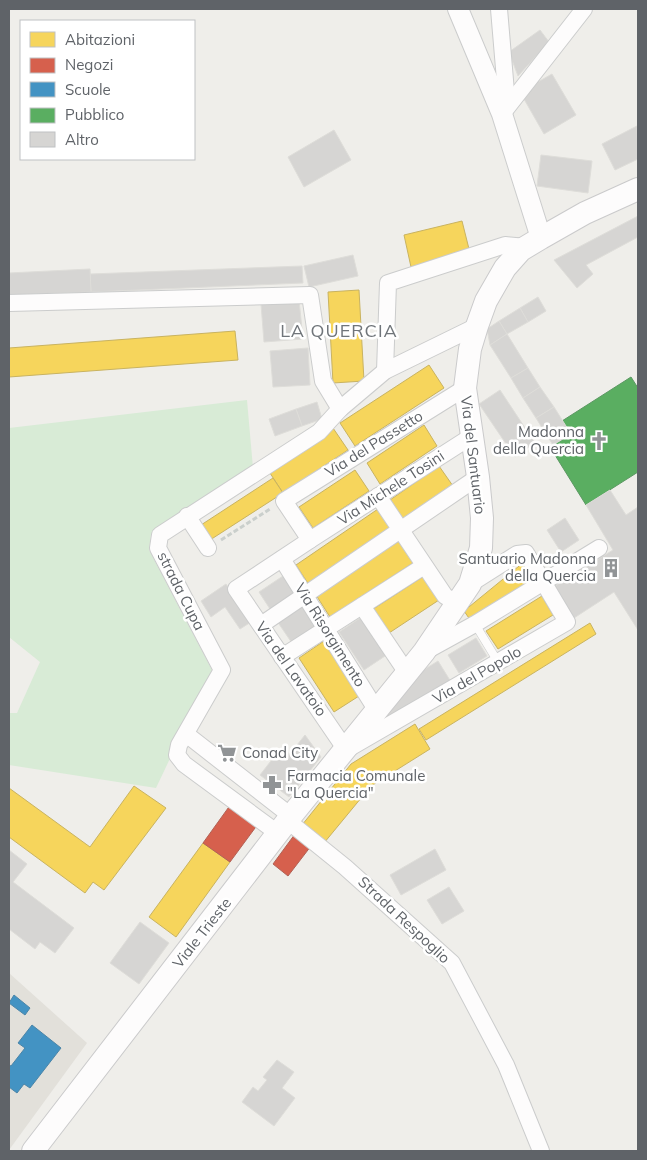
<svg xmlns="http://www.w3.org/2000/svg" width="647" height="1160" viewBox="0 0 647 1160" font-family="Mulish,sans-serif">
<rect width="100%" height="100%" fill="#efeeea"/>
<!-- education -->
<polygon fill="#e2e0da" points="9,973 87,1043 9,1150"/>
<!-- green -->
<polygon fill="#d8ebd6" points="247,400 253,468 156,529 151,534 149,550 212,670 156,788 9,765 9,713 17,713 40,662 9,637 9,428"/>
<!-- homes -->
<g fill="#f6d55c" stroke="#c9b360">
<polygon points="462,221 470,253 411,267 404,235"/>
<polygon points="359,290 364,381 333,383 328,292"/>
<polygon points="235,331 238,360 9,377 9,348"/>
<polygon points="429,365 444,388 355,446 340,423"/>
<polygon points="424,425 437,446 380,484 367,463"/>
<polygon points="333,428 348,450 283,493 268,470"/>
<polygon points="439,466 453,486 403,520 390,500"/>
<polygon points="355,470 369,491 313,528 299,507"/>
<polygon points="273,478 283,493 210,540 201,525"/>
<polygon points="378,509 392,529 309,585 296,565"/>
<polygon points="399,541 413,563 330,617 316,595"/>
<polygon points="524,562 536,580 471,621 464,611"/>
<polygon points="424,576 439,600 386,635 370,611"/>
<polygon points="542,596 553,615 498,649 486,631"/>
<polygon points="590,623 596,634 426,740 419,729"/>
<polygon points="324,641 359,696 334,712 299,658"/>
<polygon points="415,724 430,749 371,786 324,843 302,825 351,764"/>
<polygon points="134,786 166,808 104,890 93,882 85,893 9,837 9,788 90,847"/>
<polygon points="203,843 230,862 176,937 149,917"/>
</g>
<!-- shops -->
<g fill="#d6604d" stroke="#b26155">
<polygon points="231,804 258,824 230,862 203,843"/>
<polygon points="295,834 311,846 288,876 273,864"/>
</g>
<!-- schools -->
<g fill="#4393c3" stroke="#4b85a8">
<polygon points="14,995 30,1008 25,1015 9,1003"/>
<polygon points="32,1025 61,1048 30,1088 24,1084 17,1093 9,1087 9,1065 11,1066 25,1048 18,1043"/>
</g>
<!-- public -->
<polygon fill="#5aae61" stroke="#5c9863" points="631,377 638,388 638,472 586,505 550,447 571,434 562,421"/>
<!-- building -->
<g fill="#d6d5d3" stroke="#deddd9">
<polygon points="540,30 549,42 518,76 509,52"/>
<polygon points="552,74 576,115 544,134 520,92"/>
<polygon points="637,126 638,159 615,170 602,144"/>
<polygon points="334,130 351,160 304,187 288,157"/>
<polygon points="541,155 592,161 588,193 537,186"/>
<polygon points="638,216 638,237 586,265 593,274 577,288 554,260"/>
<polygon points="353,255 358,276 309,287 304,266"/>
<polygon points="302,266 303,283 91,292 90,274"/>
<polygon points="90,269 91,292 9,295 9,273"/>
<polygon points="538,297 546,311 528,322 520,308"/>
<polygon points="299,300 303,339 264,342 261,304"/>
<polygon points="520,308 528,322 507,334 499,321"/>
<polygon points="499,321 507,334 490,345 487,329"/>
<polygon points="507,334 528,368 511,378 490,345"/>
<polygon points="308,348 310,385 273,387 270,351"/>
<polygon points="528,368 540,387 523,398 511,378"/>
<polygon points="540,387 554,407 536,418 523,398"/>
<polygon points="500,390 535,443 515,457 479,404"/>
<polygon points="317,402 322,419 302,426 296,409"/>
<polygon points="554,407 571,434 553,445 536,418"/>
<polygon points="296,409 302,426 275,436 269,419"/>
<polygon points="610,490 626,515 638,507 638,630 614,592 574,618 555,586 613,550 586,505"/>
<polygon points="565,518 579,540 561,552 547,530"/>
<polygon points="283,576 296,596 272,612 259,592"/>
<polygon points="226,584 251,622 240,629 225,607 211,617 201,601"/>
<polygon points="301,605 315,628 292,643 277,621"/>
<polygon points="363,616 388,654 364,670 339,632"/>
<polygon points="476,638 487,656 459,673 448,655"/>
<polygon points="438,661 451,682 389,721 383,711 409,679"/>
<polygon points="305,735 321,757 289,797 260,775 281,748 290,754"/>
<polygon points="435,849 446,870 401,895 390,875"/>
<polygon points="9,850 27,864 13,882 74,928 55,953 40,942 35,949 9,929"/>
<polygon points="449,887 464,911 442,924 427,900"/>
<polygon points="140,922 169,943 139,984 110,963"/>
<polygon points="277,1060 294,1072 282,1088 295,1098 274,1126 242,1102 253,1087 258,1091 267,1080 263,1077"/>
</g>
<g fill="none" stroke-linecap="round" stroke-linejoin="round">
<!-- service casing -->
<g stroke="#cbcccc" stroke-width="9">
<polyline id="service" points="475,624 498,662"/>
</g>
<!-- minor casing -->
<g stroke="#cbcccc" stroke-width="18">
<g id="minor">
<polyline points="499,9 506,92 502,111"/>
<polyline points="502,114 584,9"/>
<polyline points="9,303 310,295 323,381 340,409"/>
<polyline points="385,371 388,283 505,245 526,247"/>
<polyline points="465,388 284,501 310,540 236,589 346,750 567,622 526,553 517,554 470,584"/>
<polyline points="378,496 445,596 458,604"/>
<polyline points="187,516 208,548"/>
<polyline points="310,540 472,436"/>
<polyline points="282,559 377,711"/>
<polyline points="362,606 407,673"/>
<polyline points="261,625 478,477"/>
<polyline points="426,651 475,624 599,548"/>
<polyline points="282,657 424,566"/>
<polyline points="186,734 291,816"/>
<polyline points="288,821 345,867 452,963 506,1065 541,1151"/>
<polyline points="279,834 184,764 177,755 179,745 222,670 158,548 160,535 319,432 340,409 385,371 477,326"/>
</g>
</g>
<!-- tertiary casing -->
<g stroke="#cbcccc" stroke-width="22">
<polyline id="tertiary" points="458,9 502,114 541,238"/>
</g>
<!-- secondary casing -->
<g stroke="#cacacb" stroke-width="24">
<polyline id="secondary" points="33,1151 291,816 424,652 470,584 481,548 482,518 478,477 465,388 470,349 477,326 486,301 505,268 521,250 541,238 585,213 638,189"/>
</g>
<!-- path -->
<polyline stroke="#cacfcc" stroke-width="3" stroke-dasharray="5 2.5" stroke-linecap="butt" points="221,540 270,509"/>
<!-- service -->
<use href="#service" stroke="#fdfcfc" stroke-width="8"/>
<!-- minor -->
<use href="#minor" stroke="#fdfcfc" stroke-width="16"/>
<!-- tertiary -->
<use href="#tertiary" stroke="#fdfcfc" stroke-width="20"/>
<!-- secondary -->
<use href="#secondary" stroke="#fdfcfc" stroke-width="22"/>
</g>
<!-- icons -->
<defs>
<g id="church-bare" transform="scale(1.5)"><path d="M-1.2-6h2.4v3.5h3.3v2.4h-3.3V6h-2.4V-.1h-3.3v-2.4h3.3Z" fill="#919496" stroke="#fff" stroke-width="2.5" paint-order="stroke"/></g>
<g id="building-bare" transform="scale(1.5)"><path d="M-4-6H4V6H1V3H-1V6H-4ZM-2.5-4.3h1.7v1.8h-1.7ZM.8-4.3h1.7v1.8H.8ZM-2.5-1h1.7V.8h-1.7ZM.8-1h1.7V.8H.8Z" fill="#919496" stroke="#fff" stroke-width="2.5" paint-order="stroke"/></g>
<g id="supermarket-bare" transform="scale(1.5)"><path d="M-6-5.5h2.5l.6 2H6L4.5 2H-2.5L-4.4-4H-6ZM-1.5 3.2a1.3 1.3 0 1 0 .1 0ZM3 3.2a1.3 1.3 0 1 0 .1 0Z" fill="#919496" stroke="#fff" stroke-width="2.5" paint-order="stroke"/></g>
<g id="pharmacy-bare" transform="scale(1.5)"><path d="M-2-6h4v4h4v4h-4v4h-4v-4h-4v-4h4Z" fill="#919496" stroke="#fff" stroke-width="2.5" paint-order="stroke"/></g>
</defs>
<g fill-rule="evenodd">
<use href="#church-bare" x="599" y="441"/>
<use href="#building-bare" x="611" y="568"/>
<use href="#supermarket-bare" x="227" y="753"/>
<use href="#pharmacy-bare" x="272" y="785"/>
</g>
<g text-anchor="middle" stroke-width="5" stroke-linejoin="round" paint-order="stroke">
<!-- poi labels -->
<g font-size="15" fill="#5f6368" stroke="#fff" text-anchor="end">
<text x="584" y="437">Madonna<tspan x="584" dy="17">della Quercia</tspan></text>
<text x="596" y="564">Santuario Madonna<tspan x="596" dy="17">della Quercia</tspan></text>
<text x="242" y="758" text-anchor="start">Conad City</text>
<text x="287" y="781" text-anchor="start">Farmacia Comunale<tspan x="287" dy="17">"La Quercia"</tspan></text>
</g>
<!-- street labels -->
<g font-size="15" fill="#5f6368" stroke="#fff">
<text transform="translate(374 444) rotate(-32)" y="5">Via del Passetto</text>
<text transform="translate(473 455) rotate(83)" y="5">Via del Santuario</text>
<text transform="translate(391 488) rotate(-33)" y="5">Via Michele Tosini</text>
<text transform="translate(181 591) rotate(63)" y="5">strada Cupa</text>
<text transform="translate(330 635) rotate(58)" y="5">Via Risorgimento</text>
<text transform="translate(291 669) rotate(55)" y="5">Via del Lavatoio</text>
<text transform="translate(477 675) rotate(-30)" y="5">Via del Popolo</text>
<text transform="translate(404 920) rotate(43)" y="5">Strada Respoglio</text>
<text transform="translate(202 933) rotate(-52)" y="5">Viale Trieste</text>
</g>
<!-- quarter labels -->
<g font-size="18" letter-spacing="1" fill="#70757a" stroke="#fff">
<text x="339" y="337">LA QUERCIA</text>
</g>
</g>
<!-- border -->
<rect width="647" height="1160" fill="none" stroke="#5f6368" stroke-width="20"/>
<!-- legend -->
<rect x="20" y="20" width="175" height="140" fill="#ffffff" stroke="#bfc1c3"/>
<rect x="30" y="32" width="25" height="15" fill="#f6d55c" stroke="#bfc1c3"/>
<text x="65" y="45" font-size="15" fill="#5f6368">Abitazioni</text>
<rect x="30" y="58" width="25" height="15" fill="#d6604d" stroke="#bfc1c3"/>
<text x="65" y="70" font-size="15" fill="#5f6368">Negozi</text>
<rect x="30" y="82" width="25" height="15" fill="#4393c3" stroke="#bfc1c3"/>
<text x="65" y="95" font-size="15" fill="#5f6368">Scuole</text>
<rect x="30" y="108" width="25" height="15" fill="#5aae61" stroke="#bfc1c3"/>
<text x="65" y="120" font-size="15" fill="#5f6368">Pubblico</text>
<rect x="30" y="132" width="25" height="15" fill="#d6d5d3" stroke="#bfc1c3"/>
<text x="65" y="145" font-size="15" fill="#5f6368">Altro</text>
</svg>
